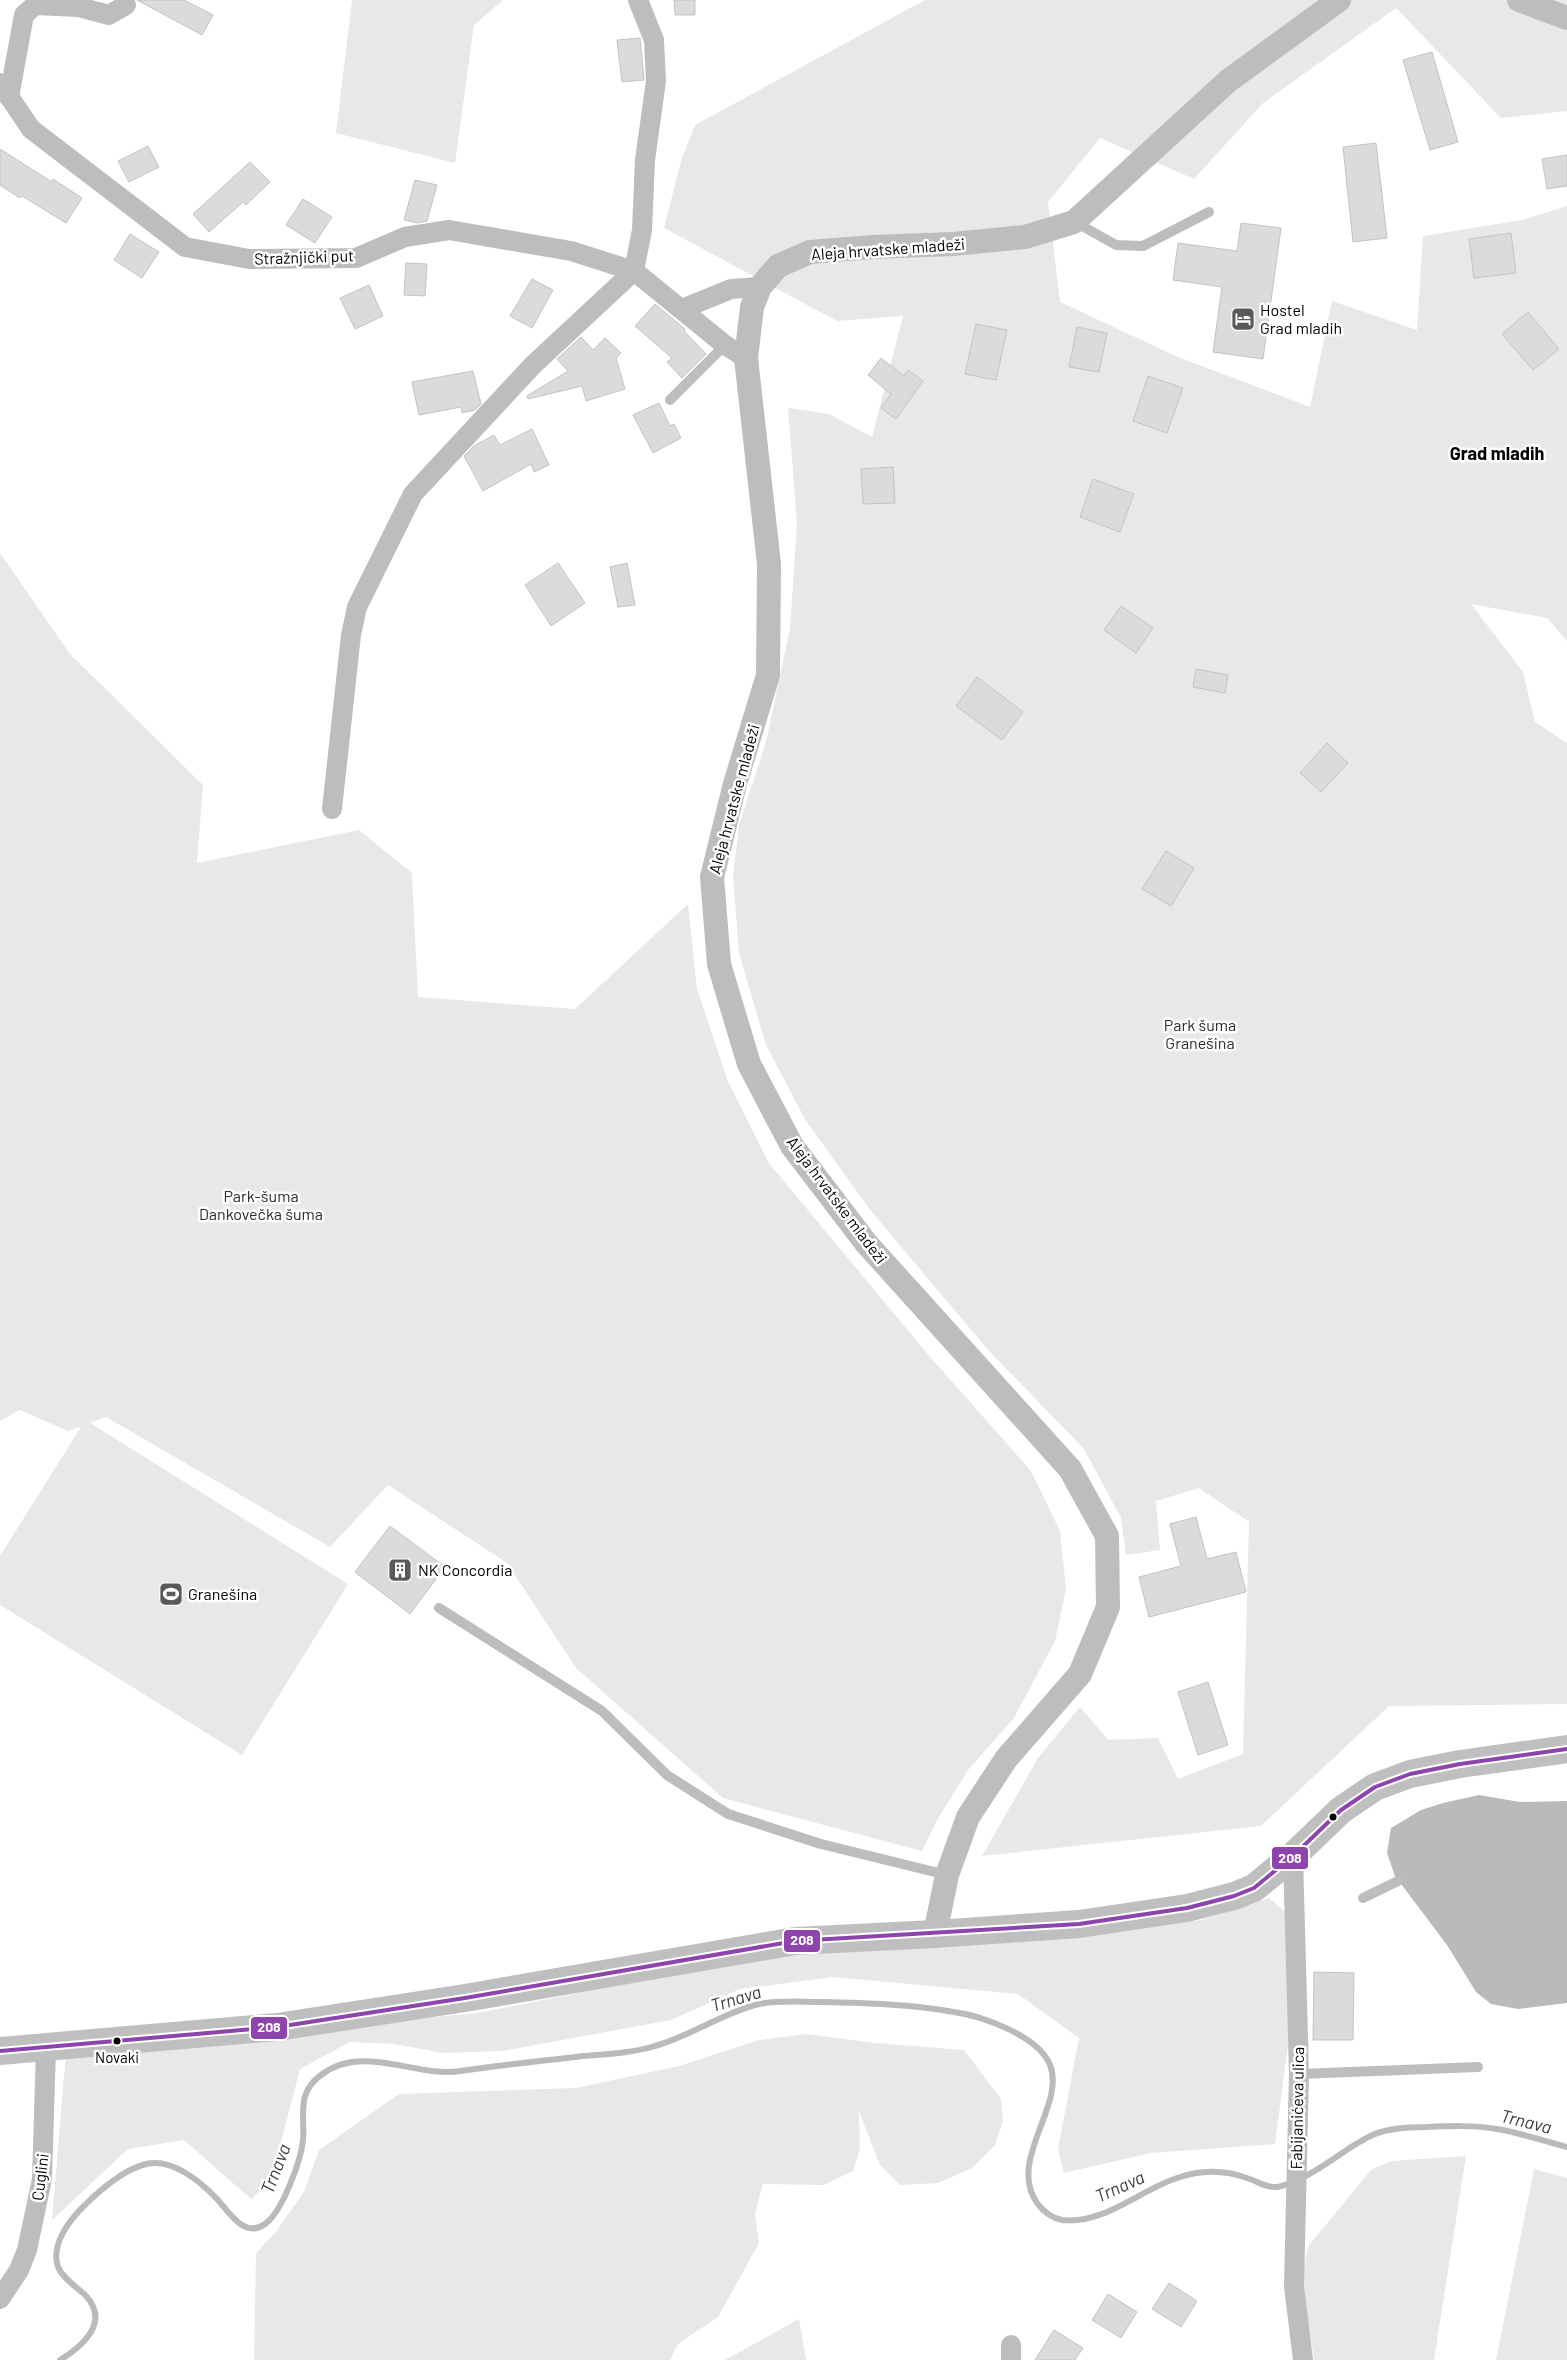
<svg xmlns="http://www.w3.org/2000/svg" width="1567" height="2360" viewBox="0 0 1567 2360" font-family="Barlow,sans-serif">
<rect width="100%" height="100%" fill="#fff"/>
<!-- green -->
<g fill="#e8e8e8">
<polygon points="352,0 503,0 474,25 455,163 336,133"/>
<polygon points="925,0 1567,0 1567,111 1501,118 1396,8 1263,103 1194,179 1100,138 1048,202 1060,302 1178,357 1310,407 1332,301 1417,330 1423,236 1522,220 1567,206 1567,641 1547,618 1471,604 1523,672 1535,722 1567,743 1567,1704 1389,1706 1261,1826 982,1856 1038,1758 1080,1707 1108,1740 1158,1738 1178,1779 1243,1754 1249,1522 1199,1488 1156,1501 1160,1550 1126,1555 1121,1518 1084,1449 989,1351 871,1211 806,1121 766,1045 739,953 733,876 739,825 766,742 790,629 797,524 788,408 829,414 872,437 903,316 837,321 664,228 681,161 695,125"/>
<polygon points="0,553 70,654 203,785 197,863 359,830 412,873 418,997 575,1009 688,904 697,989 727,1079 768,1162 931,1358 1031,1471 1060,1531 1066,1589 1055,1641 1014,1718 968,1770 936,1822 922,1851 723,1798 576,1668 507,1563 388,1485 330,1547 106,1417 90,1423 348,1584 242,1755 0,1605 0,1556 81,1427 68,1431 20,1410 0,1421"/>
<polygon points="1269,1898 1290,1916 1289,2037 1275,2144 1151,2153 1064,2173 1058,2149 1079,2038 1018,1994 833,1977 740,1989 671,2020 503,2051 442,2053 395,2044 350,2042 300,2069 271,2181 251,2199 184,2140 128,2149 52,2220 66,2052 478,2013 784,1951 968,1944 1201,1920"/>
<polygon points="807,2034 875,2043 964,2050 1001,2099 1003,2121 995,2145 972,2168 938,2183 900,2185 880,2165 859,2111 860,2149 853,2171 824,2185 763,2184 755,2214 759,2243 718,2317 678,2344 670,2360 254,2360 256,2253 275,2233 304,2192 319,2150 399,2094 576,2088 679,2066 759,2040"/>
<path d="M1466 2156 1434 2360H1314C1310 2328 1296 2274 1310 2244L1372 2169 1392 2161Z"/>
<polygon points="1534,2169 1567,2178 1567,2360 1496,2360"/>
<polygon points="799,2319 806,2360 725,2360"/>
</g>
<!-- water -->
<polygon fill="#bababa" points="1479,1795 1520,1802 1567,1801 1567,2003 1518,2009 1491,2004 1476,1992 1447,1945 1395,1876 1387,1853 1391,1828 1421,1810 1443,1803"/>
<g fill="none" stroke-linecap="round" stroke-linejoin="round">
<!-- stream -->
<path stroke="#bababa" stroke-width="6" d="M60 2360C83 2346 110 2322 86 2296 77 2287 63 2279 58 2267 50 2244 71 2218 86 2204 101 2189 125 2169 146 2164 172 2158 200 2181 217 2199 229 2212 244 2239 265 2224 282 2212 301 2161 303 2140 305 2115 296 2093 321 2075 363 2043 415 2078 461 2071 502 2065 542 2061 583 2056 607 2054 632 2053 655 2046 691 2036 722 2013 759 2004 779 2000 801 2002 821 2002 865 2003 911 2004 954 2012 982 2016 1039 2036 1050 2065 1066 2105 1007 2160 1037 2203 1043 2211 1052 2218 1062 2220 1103 2225 1140 2190 1177 2178 1200 2170 1225 2170 1247 2178 1257 2181 1266 2188 1276 2187 1282 2187 1290 2183 1295 2181 1325 2169 1348 2145 1375 2134 1390 2128 1409 2127 1426 2127 1450 2126 1474 2125 1497 2129 1521 2133 1544 2141 1567 2147"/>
</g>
<!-- building -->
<g fill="#dbdbdb" stroke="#c3c3c3">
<polygon points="137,0 184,0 213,15 202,35"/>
<polygon points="674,0 695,0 695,15 675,15"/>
<polygon points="640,38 644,80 622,82 617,40"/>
<polygon points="1432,52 1458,142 1430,150 1403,60"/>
<polygon points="1376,143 1387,238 1353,242 1343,147"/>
<polygon points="148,146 159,167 129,182 118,161"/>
<polygon points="0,149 52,182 53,179 82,198 66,223 22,196 20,198 0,185"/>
<polygon points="1567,155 1567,186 1547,189 1542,159"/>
<polygon points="250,162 270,182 246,205 243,202 209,232 193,214"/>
<polygon points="415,180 437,185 427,221 417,223 404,220"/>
<polygon points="303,199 332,217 315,243 286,225"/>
<polygon points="1241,223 1281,228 1263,359 1213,352 1222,287 1173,280 1178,243 1237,251"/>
<polygon points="1511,233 1516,273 1474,278 1469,239"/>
<polygon points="130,234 159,252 142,278 114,260"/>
<polygon points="406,263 427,264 425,296 404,295"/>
<polygon points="532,279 553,290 532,328 510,316"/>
<polygon points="369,285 383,316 355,329 340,298"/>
<polygon points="655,304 685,329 684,331 706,354 682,378 667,362 672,358 635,326"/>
<polygon points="1528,312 1559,349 1533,370 1502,334"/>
<polygon points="976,324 1007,330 996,380 965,374"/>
<polygon points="1077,327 1107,333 1099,372 1069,367"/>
<polygon points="581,337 593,350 605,338 621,353 616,358 625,389 586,401 582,386 528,399 527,396 568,371 557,359"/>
<polygon points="881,358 904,376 908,370 923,381 896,419 881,408 891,394 868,375"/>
<polygon points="473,371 481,404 475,410 462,413 461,407 419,415 412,382"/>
<polygon points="1148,376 1183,388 1167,433 1133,421"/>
<polygon points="659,403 670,426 674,424 681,438 653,453 633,415"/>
<polygon points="532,429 549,465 534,472 531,464 483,491 464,456 474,446 494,435 500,445"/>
<polygon points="893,467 895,503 863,504 861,469"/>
<polygon points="1093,479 1134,494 1120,532 1080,517"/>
<polygon points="558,563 585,603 551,626 525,585"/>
<polygon points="627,563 635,605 618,607 610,567"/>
<polygon points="1121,606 1153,628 1136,653 1104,630"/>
<polygon points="1196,669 1228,675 1225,693 1193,687"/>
<polygon points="977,677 1023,712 1002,740 956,706"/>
<polygon points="1327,743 1348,763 1321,792 1300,773"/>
<polygon points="1166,851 1194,868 1171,906 1142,889"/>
<polygon points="1196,1517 1207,1559 1236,1552 1246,1592 1149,1617 1139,1577 1181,1566 1170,1524"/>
<polygon points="390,1526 445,1567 410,1614 355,1572"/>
<polygon points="1208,1682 1228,1745 1198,1755 1178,1692"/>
<polygon points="1314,1972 1354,1973 1353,2040 1313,2040"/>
<polygon points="1169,2283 1197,2301 1181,2327 1152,2309"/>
<polygon points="1108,2294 1137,2312 1121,2338 1092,2320"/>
<polygon points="1054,2330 1083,2348 1075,2360 1035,2360"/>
</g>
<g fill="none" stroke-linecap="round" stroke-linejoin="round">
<!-- service -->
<g stroke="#bdbdbd" stroke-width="10">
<polyline points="1075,222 1116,245 1143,246 1209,212"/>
<polyline points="670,400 725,345"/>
<polyline points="439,1608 602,1711 667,1775 728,1814 821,1844 947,1875"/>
<polyline points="1363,1898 1398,1881"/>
<polyline points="1299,2074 1478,2067"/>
</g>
<!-- minor -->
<g stroke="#bdbdbd" stroke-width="20">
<polyline points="0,83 31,129 185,247 249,259 356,258 405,237 449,230 571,251 634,271 725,345 746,358"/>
<polyline points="9,97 24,15 35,5 79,7 109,15 126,5"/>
<polyline points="682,309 731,289 760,287"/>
<polyline points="332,809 351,635 357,607 413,494 533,365 634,271 642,230 645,160 656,81 654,40 638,0"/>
<polyline points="1293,1856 1299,2074 1294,2286 1303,2360"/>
<polyline points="0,2299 19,2270 27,2250 42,2179 46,2048"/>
<polyline points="1011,2345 1011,2360"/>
</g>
<!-- tertiary -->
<g stroke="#bdbdbd" stroke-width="24">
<polyline points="1519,0 1567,18"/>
<polyline points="935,1934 947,1875 968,1817 1006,1759 1080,1674 1108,1607 1107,1536 1070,1469 866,1243 792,1146 749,1064 719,964 712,877 735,784 768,675 769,564 746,358 752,307 760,287 778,266 810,252 872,247 953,244 1025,237 1074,222 1228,81 1339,0"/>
</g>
<!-- secondary -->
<polyline stroke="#bfbfbf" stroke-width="28" points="0,2051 277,2027 465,1998 795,1941 935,1934 1079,1924 1187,1908 1234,1896 1254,1888 1293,1856 1341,1810 1375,1787 1410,1774 1460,1764 1567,1749"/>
<!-- bus-1 casing -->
<g stroke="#fff" stroke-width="8">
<polyline id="bus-1" points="0,2051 277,2027 465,1998 795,1941 1079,1924 1187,1908 1234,1896 1254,1888 1293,1856 1341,1810 1375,1787 1410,1774 1460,1764 1567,1749"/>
</g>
<!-- bus-1 -->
<use href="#bus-1" stroke="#8e44ad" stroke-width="4"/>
</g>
<!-- icons -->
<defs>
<g id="hotel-square" transform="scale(1.25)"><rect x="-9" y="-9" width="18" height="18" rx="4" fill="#595959" stroke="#fff"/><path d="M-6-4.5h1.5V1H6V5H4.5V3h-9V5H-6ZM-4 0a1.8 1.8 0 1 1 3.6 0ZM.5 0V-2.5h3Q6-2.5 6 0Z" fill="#fff"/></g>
<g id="building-square" transform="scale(1.25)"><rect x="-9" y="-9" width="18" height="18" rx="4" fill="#595959" stroke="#fff"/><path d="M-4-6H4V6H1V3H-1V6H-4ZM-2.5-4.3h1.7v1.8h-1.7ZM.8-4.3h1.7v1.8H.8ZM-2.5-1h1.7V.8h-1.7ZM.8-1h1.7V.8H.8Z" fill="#fff"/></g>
<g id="stadium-square" transform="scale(1.25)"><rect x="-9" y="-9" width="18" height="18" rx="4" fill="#595959" stroke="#fff"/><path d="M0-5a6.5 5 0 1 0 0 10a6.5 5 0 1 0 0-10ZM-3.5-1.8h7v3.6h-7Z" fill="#fff"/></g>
</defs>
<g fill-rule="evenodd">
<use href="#hotel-square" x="1243" y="319"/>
<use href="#building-square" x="400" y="1570"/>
<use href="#stadium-square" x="171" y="1594"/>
</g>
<!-- markers -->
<g fill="#000" stroke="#fff" stroke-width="2">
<circle cx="1333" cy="1817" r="4.5"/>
<circle cx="117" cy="2041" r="4.5"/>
</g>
<g text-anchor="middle" stroke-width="5" stroke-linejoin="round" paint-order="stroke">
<!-- bus labels -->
<g font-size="15" fill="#000" stroke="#fff">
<text x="117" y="2063">Novaki</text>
</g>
<!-- street labels -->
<g font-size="16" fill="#000" stroke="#fff">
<text transform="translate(888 249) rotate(-4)" y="6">Aleja hrvatske mladeži</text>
<text transform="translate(304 257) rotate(-2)" y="6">Stražnjički put</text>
<text transform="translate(734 799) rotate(-75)" y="6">Aleja hrvatske mladeži</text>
<text transform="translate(837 1200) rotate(53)" y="6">Aleja hrvatske mladeži</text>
<text transform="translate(1297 2108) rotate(-89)" y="6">Fabijanićeva ulica</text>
<text transform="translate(40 2177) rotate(-83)" y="6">Cuglini</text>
</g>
<!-- poi labels -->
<g font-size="16" fill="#000" stroke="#fff" text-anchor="start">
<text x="1260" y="316">Hostel<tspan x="1260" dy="18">Grad mladih</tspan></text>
<text x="418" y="1576">NK Concordia</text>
<text x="188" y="1600">Granešina</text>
</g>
<!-- park labels -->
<g font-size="16" fill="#2c2c2c" stroke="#fff">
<text x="1200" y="1031">Park šuma<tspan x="1200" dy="18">Granešina</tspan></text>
<text x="261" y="1202">Park-šuma<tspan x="261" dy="18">Dankovečka šuma</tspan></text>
</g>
<!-- neighbourhood labels -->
<g font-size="18" font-weight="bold" fill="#000" stroke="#fff">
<text x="1497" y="460">Grad mladih</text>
</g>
<!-- water labels -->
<g font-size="18" font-style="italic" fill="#3d3d3d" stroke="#fff">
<text transform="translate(736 1999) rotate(-17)" y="6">Trnava</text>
<text transform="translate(1526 2122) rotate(14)" y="6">Trnava</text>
<text transform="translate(276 2169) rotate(-69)" y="6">Trnava</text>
<text transform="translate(1120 2187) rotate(-24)" y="6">Trnava</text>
</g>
</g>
<g stroke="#fff" stroke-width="2">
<rect x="1271" y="1846" width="38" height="24" rx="5" fill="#8e44ad"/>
<rect x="783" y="1929" width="38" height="24" rx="5" fill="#8e44ad"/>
<rect x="250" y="2016" width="38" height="24" rx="5" fill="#8e44ad"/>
</g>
<g font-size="14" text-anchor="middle" font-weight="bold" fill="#fff">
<text x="1290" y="1863">208</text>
<text x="802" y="1945">208</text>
<text x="269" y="2032">208</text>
</g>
</svg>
